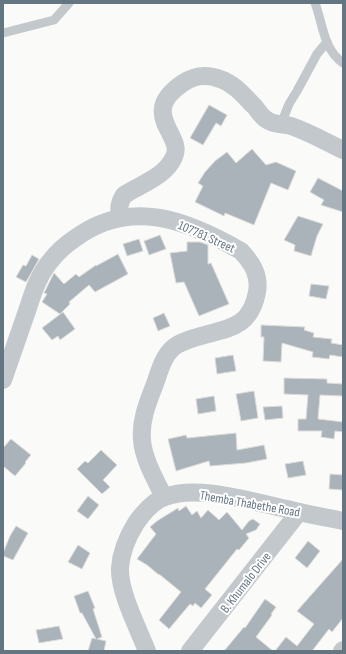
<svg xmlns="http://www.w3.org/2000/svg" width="346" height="654" viewBox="0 0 346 654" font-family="'Sofia Sans Condensed',sans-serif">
<rect width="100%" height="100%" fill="#fafaf8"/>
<!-- building -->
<g fill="#aab3b9" stroke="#dcdcda">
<polygon points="209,105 227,115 221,126 216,123 203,145 190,138"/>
<polygon points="252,149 266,165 276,162 296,171 288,190 271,183 254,225 225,213 224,216 195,202 203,186 198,183 205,172 215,161 227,152 236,163"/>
<polygon points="318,178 343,191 343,212 321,205 324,200 310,192"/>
<polygon points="298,216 323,224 317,236 311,256 294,251 295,245 284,240"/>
<polygon points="160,235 166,249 149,255 144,241"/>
<polygon points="139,239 143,251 127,256 123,244"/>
<polygon points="187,242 200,242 208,245 208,264 211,263 229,304 199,316 184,282 176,283 170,253 187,251"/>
<polygon points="118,254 128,274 95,292 89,285 69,302 70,304 60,314 42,302 47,294 44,293 54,273 64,284 76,274 79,277 96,265 96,266"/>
<polygon points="32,255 39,259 26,282 16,277 23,265 26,266"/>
<polygon points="311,284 329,286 326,299 309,296"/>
<polygon points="63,312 75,329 60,340 58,336 52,340 42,328"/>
<polygon points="164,313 170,326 158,331 153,318"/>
<polygon points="261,325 305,327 304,330 314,333 313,337 332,339 331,343 343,345 343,357 330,355 329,359 312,357 313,352 282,343 281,362 263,361 264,337 261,337"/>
<polygon points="233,355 236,371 217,374 215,358"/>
<polygon points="284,378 327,379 327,383 343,384 343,396 320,395 318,419 343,422 343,432 335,431 334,439 321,437 322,431 298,431 298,419 306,419 308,395 284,394"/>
<polygon points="254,391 258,418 241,421 236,394"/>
<polygon points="214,396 216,411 198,414 196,399"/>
<polygon points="282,406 283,418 265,420 263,407"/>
<polygon points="236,433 237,450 264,445 267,459 246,463 210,466 209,461 176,471 168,439 186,435 187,438"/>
<polygon points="11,439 31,455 25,462 26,463 15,476 3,466 3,448"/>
<polygon points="101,450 117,465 103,480 110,487 102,494 77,469 85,461 88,463"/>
<polygon points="303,461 306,475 288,478 285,464"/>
<polygon points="330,474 343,475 343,490 329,489"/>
<polygon points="88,496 99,505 88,519 77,511"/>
<polygon points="186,506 192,515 197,511 201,518 208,510 219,520 227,512 242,530 249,521 253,519 260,524 256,530 246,534 249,538 239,550 237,549 205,589 212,595 201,608 195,603 193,606 190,604 169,629 159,620 181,592 159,574 159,575 147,565 137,559 156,534 150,527 157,521 178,508 179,511"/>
<polygon points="16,526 28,533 13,560 3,556 3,553 10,536"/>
<polygon points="308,541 320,551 307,568 295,558"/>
<polygon points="78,545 90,553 82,569 68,562"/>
<polygon points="343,559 343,618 332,632 329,629 312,651 275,651 286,637 297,646 314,624 297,611"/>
<polygon points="88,591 95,608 93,609 102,637 97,639 106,641 104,651 88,651 92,638 96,639 82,613 80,613 74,596"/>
<polygon points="265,599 276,607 271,614 272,615 256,637 273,651 224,651 244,627 245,628"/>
<polygon points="59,626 63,639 39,643 36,630"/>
</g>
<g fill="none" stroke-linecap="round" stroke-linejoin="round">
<!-- service -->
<g stroke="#c3c8cc" stroke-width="9">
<path d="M315 3C323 24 323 49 343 63"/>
<polyline points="3,33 54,20 69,3"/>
<polyline points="281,124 289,104 297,91 317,54 327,42"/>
</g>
<!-- minor -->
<g stroke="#c3c8cc" stroke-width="18">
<path d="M121 218C118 209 119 203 124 195 141 184 165 177 174 157 185 135 137 114 183 83 195 75 207 74 220 79 235 84 244 96 255 107 259 112 262 117 267 120 274 125 283 124 291 126 309 132 326 142 343 150"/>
<path d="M3 380C11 357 19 334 27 311 30 302 33 292 37 283 45 265 58 250 74 239 130 197 187 220 241 251 252 263 260 275 257 292 250 332 222 328 191 339 185 341 179 343 174 347 164 355 160 369 156 381 149 400 140 419 142 440 143 458 156 481 164 497"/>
<path d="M147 651C138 628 119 592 120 568 121 552 128 536 136 523 143 513 153 501 165 497 197 484 253 502 287 509 305 514 324 517 343 521"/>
<polyline points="190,651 299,512"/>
<polyline points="342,651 343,650"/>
</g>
</g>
<g text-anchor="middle" stroke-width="4" stroke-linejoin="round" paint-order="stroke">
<!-- street labels -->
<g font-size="13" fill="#657683" stroke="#fff">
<text transform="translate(207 236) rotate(24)" y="5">107781 Street</text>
<text transform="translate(250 503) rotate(10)" y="5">Themba Thabethe Road</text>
<text transform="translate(245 582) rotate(-52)" y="5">B. Khumalo Drive</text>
</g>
</g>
<!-- border -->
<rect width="346" height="654" fill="none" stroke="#657683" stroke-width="8"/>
</svg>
